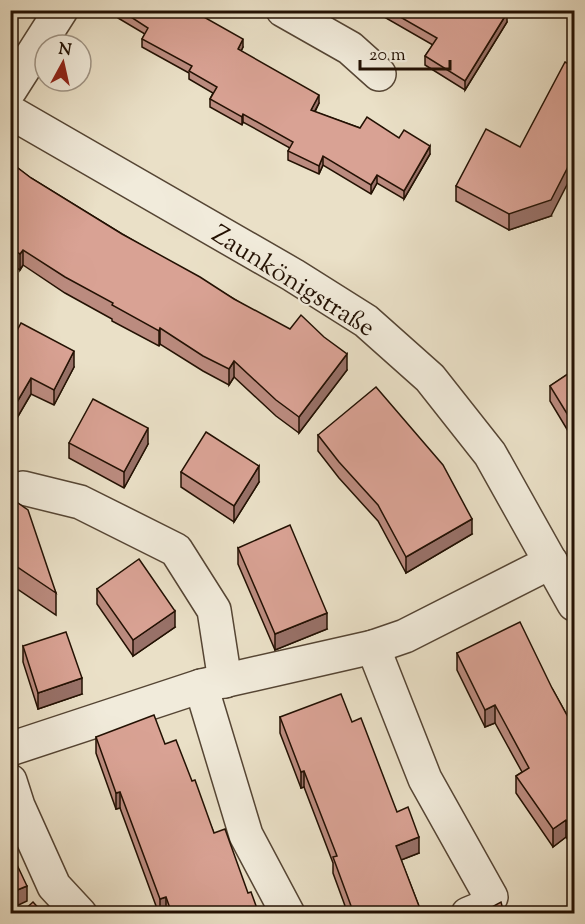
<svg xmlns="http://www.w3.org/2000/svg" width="585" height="924" viewBox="0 0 585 924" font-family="'Sorts Mill Goudy',serif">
<rect width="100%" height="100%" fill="#eae0c7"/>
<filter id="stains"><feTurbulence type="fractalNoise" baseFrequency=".00333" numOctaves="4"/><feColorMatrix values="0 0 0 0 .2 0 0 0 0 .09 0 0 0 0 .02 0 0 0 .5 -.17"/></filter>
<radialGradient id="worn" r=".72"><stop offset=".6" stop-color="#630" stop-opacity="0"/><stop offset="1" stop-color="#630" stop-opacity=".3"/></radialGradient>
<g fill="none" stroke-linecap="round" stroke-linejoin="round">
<!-- minor casing -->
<g stroke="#554534" stroke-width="36">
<g id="minor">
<polyline points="283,10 350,48 379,74"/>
<polyline points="10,90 61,10"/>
<polyline points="10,112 293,275 366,321 430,378 490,454 574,604"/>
<polyline points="23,488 80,502 176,550 214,610 225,681"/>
<polyline points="373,647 425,779 491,897 480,909 468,914"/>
<polyline points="201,686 246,835 288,914"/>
<polyline points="10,749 201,686 373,647 405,636 551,562"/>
<polyline points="10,781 18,806 54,886 80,914"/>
</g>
</g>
<!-- minor -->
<use href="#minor" stroke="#f1ebdb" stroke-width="33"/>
</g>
<!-- wall -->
<g fill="#bb8b7f" stroke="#231103" stroke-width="1.5">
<polygon points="118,10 196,10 196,12 243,47 241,51 319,103 315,112 360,128 399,138 430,154 404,199 377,183 371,194 323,165 319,174 288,160 288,151 290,148 243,122 242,125 210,107 210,99 213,93 189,79 189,73 142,47 142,39 145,34 118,18"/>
<polygon points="372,10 502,10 507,22 465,90 425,65 425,56 433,45"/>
<polygon points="10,162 31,178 122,234 234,299 347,370 299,433 276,416 234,377 229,385 203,371 160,344 159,346 112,321 112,319 65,293 23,265 20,270 10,264"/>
<polygon points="456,186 551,216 509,230 456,201"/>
<polygon points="10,344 74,367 54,405 31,394 10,430"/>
<polygon points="574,370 574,441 550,401 550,386"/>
<polygon points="318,435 472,534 406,573 378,521 339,478 318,451"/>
<polygon points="69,443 148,444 124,488 69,458"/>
<polygon points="181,472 259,482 234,522 181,487"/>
<polygon points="11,498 56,593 56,615 10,584"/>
<polygon points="238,548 327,629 275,650 238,564"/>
<polygon points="97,589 175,627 133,656 97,604"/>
<polygon points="23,646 82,694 38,709 23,662"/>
<polygon points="457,653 552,688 574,728 574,848 566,837 553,847 516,793 516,776 522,772 495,723 485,727 457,670"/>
<polygon points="280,717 352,722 397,812 419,853 401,860 422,914 348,914 333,873 333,863 304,787 301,788 280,733"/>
<polygon points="96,737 165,744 192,781 214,833 259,914 159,914 120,808 116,809 96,753"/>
</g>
<!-- shaded-wall -->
<g fill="#987168" stroke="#231103" stroke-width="1.5">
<polygon points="507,13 507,22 465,90 465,81"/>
<polygon points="243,39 243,47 238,57 238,49"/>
<polygon points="319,95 319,103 311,118 311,110"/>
<polygon points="243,114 243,122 242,125 242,117"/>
<polygon points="430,146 430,154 404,199 404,191"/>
<polygon points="574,155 574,171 551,216 509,230 509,214"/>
<polygon points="323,156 323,165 319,174 319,166"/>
<polygon points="377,175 377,183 371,194 371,185"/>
<polygon points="23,250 23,265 20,270 20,254"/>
<polygon points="160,328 160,344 159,346 159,331"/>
<polygon points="74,351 74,367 54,405 54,390"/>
<polygon points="347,354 347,370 299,433 299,417"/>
<polygon points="234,361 234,377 229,385 229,369"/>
<polygon points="31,378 31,394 10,430 10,414"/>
<polygon points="148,428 148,444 124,488 124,472"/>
<polygon points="259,466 259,482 234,522 234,506"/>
<polygon points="472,519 472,534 406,573 406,557"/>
<polygon points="175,611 175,627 133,656 133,640"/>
<polygon points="327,613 327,629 275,650 275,634"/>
<polygon points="82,678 82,694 38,709 38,693"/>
<polygon points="495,705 495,723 485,727 485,710"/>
<polygon points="304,771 304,787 301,788 301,772"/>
<polygon points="120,792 120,808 116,809 116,793"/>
<polygon points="566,820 566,837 553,847 553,829"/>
<polygon points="419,837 419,853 396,862 396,846"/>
<polygon points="27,886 27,901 10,909 10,893"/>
<polygon points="166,897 166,913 160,914 160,899"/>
</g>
<!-- building -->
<g fill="#d9a294" stroke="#231103" stroke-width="1.5">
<polygon points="120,10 195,10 195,12 243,39 238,49 319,95 311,110 360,128 367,117 399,138 404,130 430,146 404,191 377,175 371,185 323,156 319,166 288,151 293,142 243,114 242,117 210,99 217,87 189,71 192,66 142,39 148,28"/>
<polygon points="388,10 502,10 507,13 465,81 425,56 437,38"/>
<polygon points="565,62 574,67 574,155 551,200 509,214 456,186 486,129 520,147"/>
<polygon points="10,162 31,178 122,234 200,277 234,299 290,329 301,315 324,337 347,354 299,417 276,400 234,361 229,369 203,356 160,328 159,331 112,305 113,303 65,277 23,250 20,254 10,248"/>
<polygon points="21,323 74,351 54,390 31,378 10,414 10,344"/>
<polygon points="574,370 574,425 550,386"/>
<polygon points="376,387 443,465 472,519 406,557 378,505 339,462 318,435"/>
<polygon points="93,399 148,428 124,472 69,443"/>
<polygon points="206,432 259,466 234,506 181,472"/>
<polygon points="11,498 28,510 56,593 10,562"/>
<polygon points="290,525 327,613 275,634 238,548"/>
<polygon points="139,559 175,611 133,640 97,589"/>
<polygon points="520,622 552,688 574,728 574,831 566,820 553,829 516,776 529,768 495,705 485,710 457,653"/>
<polygon points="66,632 82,678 38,693 23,646"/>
<polygon points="341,694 352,722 361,718 397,812 408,807 419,837 396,846 422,914 354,914 333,857 337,856 304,771 301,772 280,717"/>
<polygon points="154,715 165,744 176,740 192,781 195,780 214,833 225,829 248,893 251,892 259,914 172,914 166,897 160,899 120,792 116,793 96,737"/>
<polygon points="10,850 27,886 10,893"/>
<polygon points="33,902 44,914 20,914"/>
<polygon points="501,902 504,914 479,914"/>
</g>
<g text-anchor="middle" stroke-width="4.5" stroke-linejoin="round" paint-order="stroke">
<!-- street labels -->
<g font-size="26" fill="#231103" stroke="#f1ebdb">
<text transform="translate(294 280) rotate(32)" y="9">Zaunkönigstraße</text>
</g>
</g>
<!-- margin -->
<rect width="585" height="924" fill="none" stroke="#eae0c7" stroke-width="36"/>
<rect x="12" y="12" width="561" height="900" fill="none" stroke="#231103" stroke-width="3"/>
<rect x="18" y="18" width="549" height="888" fill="none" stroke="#231103" stroke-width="1.5"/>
<!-- north arrow -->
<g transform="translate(63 63) rotate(8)"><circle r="28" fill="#f1ebdb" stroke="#9f9485" stroke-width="1.5"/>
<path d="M0-4.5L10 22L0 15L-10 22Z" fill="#8f2418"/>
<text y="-9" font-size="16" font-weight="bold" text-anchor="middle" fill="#231103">N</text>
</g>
<!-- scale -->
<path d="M360 60v9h90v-9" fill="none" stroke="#231103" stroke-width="3"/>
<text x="369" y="60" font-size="18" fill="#231103" stroke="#f1ebdb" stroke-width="4.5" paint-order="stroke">20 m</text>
<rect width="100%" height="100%" filter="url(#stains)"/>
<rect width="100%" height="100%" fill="url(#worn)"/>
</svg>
